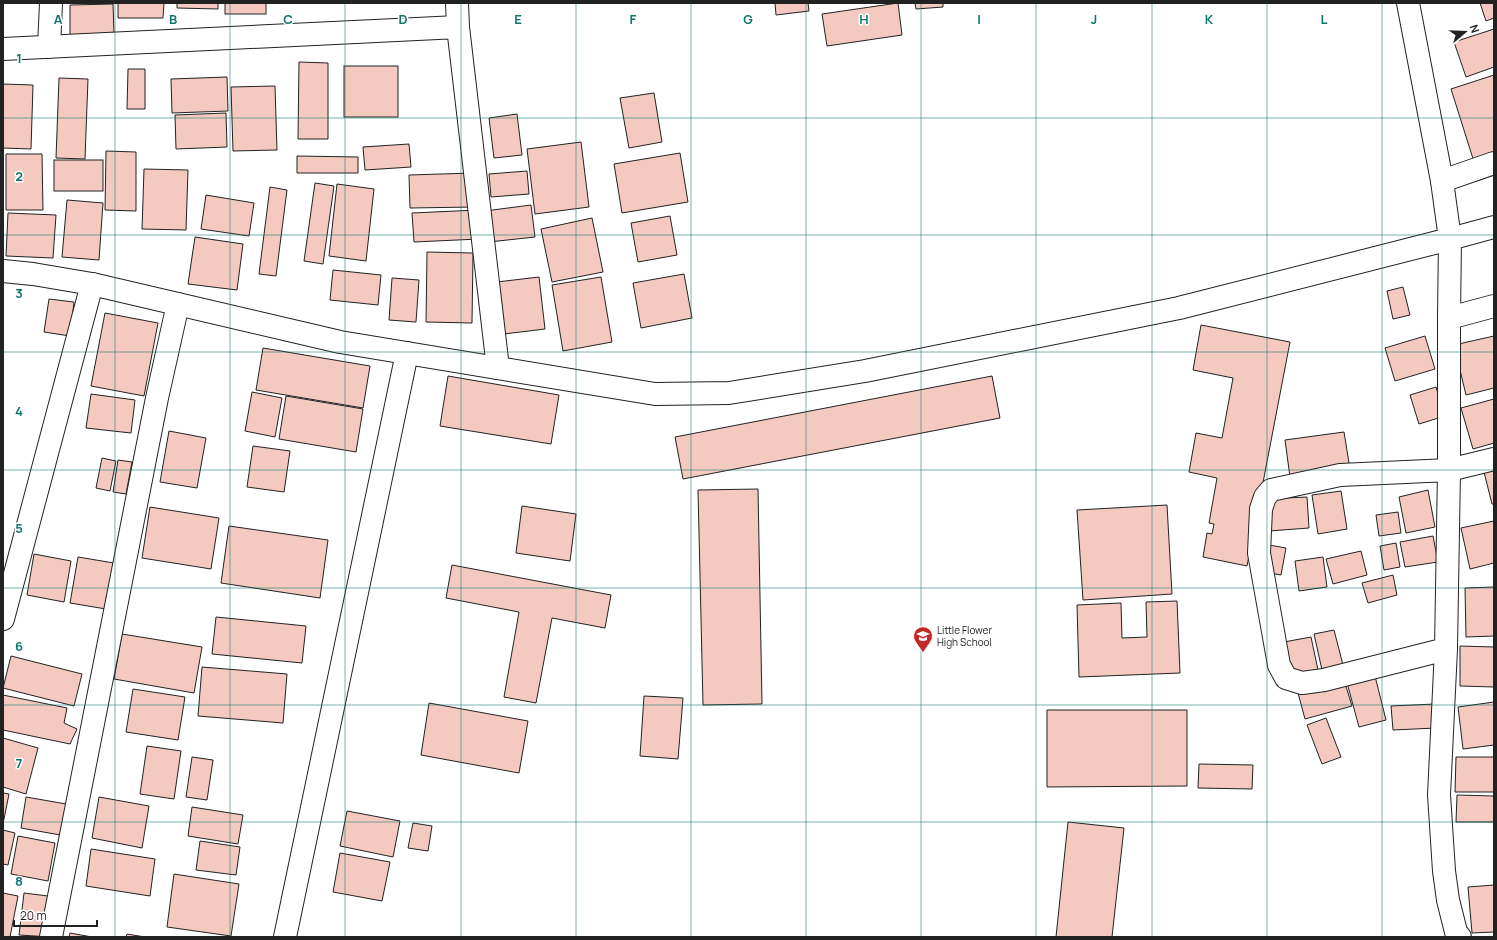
<svg xmlns="http://www.w3.org/2000/svg" width="1497" height="940" viewBox="0 0 1497 940" font-family="Manrope,sans-serif">
<rect width="100%" height="100%" fill="#fff"/>
<!-- building -->
<g fill="#f3c9c0" stroke="#222">
<polygon points="118,3 164,3 163,18 118,18"/>
<polygon points="177,3 218,3 218,9 177,8"/>
<rect x="225" y="3" width="41" height="11"/>
<polygon points="775,3 808,3 809,11 776,15"/>
<polygon points="898,3 902,35 827,46 822,14"/>
<polygon points="915,3 943,3 943,7 916,9"/>
<polygon points="1480,3 1494,3 1494,18 1486,21"/>
<polygon points="113,4 114,34 70,35 70,5"/>
<polygon points="1494,29 1494,67 1466,77 1454,42"/>
<polygon points="299,62 328,63 328,139 298,139"/>
<rect x="344" y="66" width="54" height="51"/>
<polygon points="128,69 145,69 145,109 127,109"/>
<polygon points="1494,75 1494,159 1475,165 1451,89"/>
<polygon points="227,77 228,111 172,113 171,79"/>
<polygon points="59,78 88,79 85,159 56,158"/>
<polygon points="3,84 33,85 31,149 3,148"/>
<polygon points="275,86 277,150 233,151 231,87"/>
<polygon points="654,93 662,142 629,148 620,98"/>
<polygon points="226,113 227,147 176,149 175,115"/>
<polygon points="517,114 522,155 494,158 489,118"/>
<polygon points="581,142 589,207 535,214 527,149"/>
<polygon points="409,144 411,167 365,170 363,147"/>
<polygon points="106,151 136,152 136,211 105,210"/>
<polygon points="680,153 688,202 622,213 614,164"/>
<polygon points="6,154 42,154 43,210 6,210"/>
<polygon points="297,156 358,157 358,173 297,173"/>
<rect x="54" y="160" width="49" height="31"/>
<polygon points="144,169 188,170 186,230 142,229"/>
<polygon points="527,171 529,194 491,197 489,174"/>
<polygon points="473,173 474,207 410,208 409,175"/>
<polygon points="315,183 334,186 323,264 304,261"/>
<polygon points="337,184 374,189 366,261 329,256"/>
<polygon points="270,187 287,190 276,276 259,274"/>
<polygon points="206,195 254,203 249,236 201,229"/>
<polygon points="67,200 103,203 99,260 62,257"/>
<polygon points="531,205 535,237 489,242 485,211"/>
<polygon points="478,210 479,239 414,242 412,213"/>
<polygon points="8,213 56,215 53,258 6,256"/>
<polygon points="670,216 677,255 638,262 631,223"/>
<polygon points="592,218 603,272 552,282 541,229"/>
<polygon points="195,237 243,244 237,290 188,284"/>
<polygon points="427,252 473,253 472,323 426,322"/>
<polygon points="333,270 381,275 378,305 330,300"/>
<polygon points="684,274 692,318 641,328 633,283"/>
<polygon points="539,277 545,329 504,334 497,282"/>
<polygon points="601,277 612,342 563,351 552,285"/>
<polygon points="392,278 419,280 416,322 389,320"/>
<polygon points="1403,287 1410,315 1393,319 1387,291"/>
<polygon points="49,299 74,302 70,336 44,332"/>
<polygon points="105,313 158,323 144,396 91,386"/>
<polygon points="1201,325 1290,342 1247,566 1203,557 1207,533 1212,534 1214,524 1209,523 1217,478 1189,472 1196,433 1222,438 1233,378 1193,370"/>
<polygon points="1425,336 1435,369 1395,381 1385,348"/>
<polygon points="1494,336 1494,388 1466,395 1454,345"/>
<polygon points="263,348 370,366 363,408 256,390"/>
<polygon points="448,376 559,395 551,444 440,426"/>
<polygon points="992,376 1000,418 683,479 675,437"/>
<polygon points="1436,387 1445,416 1419,424 1410,395"/>
<polygon points="252,392 282,398 275,437 245,431"/>
<polygon points="91,394 135,400 131,433 86,428"/>
<polygon points="286,396 363,409 356,452 279,439"/>
<polygon points="1494,399 1494,443 1473,449 1461,408"/>
<polygon points="169,431 206,438 197,488 160,482"/>
<polygon points="1344,432 1350,469 1290,477 1285,440"/>
<polygon points="253,446 290,451 284,492 247,487"/>
<polygon points="102,458 116,461 110,491 96,488"/>
<polygon points="118,460 132,462 126,494 113,492"/>
<polygon points="1494,466 1494,504 1492,504 1483,468"/>
<polygon points="758,489 762,704 703,705 698,490"/>
<polygon points="1428,490 1435,527 1406,533 1399,497"/>
<polygon points="1341,491 1347,529 1318,534 1312,495"/>
<polygon points="1307,497 1309,528 1269,531 1267,499"/>
<polygon points="1167,505 1172,594 1083,600 1077,510"/>
<polygon points="522,506 576,514 570,561 516,553"/>
<polygon points="150,507 219,518 211,569 142,558"/>
<polygon points="1398,512 1401,533 1379,536 1376,515"/>
<polygon points="1494,521 1494,563 1470,569 1461,528"/>
<polygon points="229,526 328,540 320,598 221,583"/>
<polygon points="1433,536 1438,562 1405,567 1400,542"/>
<polygon points="1396,543 1400,567 1384,570 1380,546"/>
<polygon points="1269,545 1286,548 1281,575 1264,572"/>
<polygon points="1361,551 1367,575 1333,584 1326,559"/>
<polygon points="34,554 71,561 64,602 27,595"/>
<polygon points="78,557 114,563 106,609 70,603"/>
<polygon points="1323,557 1327,587 1299,591 1295,561"/>
<polygon points="452,565 611,595 605,628 552,618 536,703 504,697 519,612 446,598"/>
<polygon points="1393,575 1397,595 1368,603 1362,583"/>
<polygon points="1494,587 1494,636 1466,637 1465,588"/>
<polygon points="1177,601 1180,673 1079,677 1077,605 1121,603 1122,638 1147,637 1146,602"/>
<polygon points="216,617 306,626 302,663 212,654"/>
<polygon points="1334,630 1343,665 1322,670 1314,634"/>
<polygon points="122,634 202,647 194,693 114,679"/>
<polygon points="1311,637 1318,670 1291,675 1284,642"/>
<polygon points="1460,646 1494,647 1494,687 1460,686"/>
<polygon points="11,656 82,674 74,706 3,688"/>
<polygon points="202,667 287,674 283,723 198,716"/>
<polygon points="1374,672 1386,720 1359,727 1346,679"/>
<polygon points="1344,680 1352,706 1305,719 1298,693"/>
<polygon points="133,689 185,697 178,740 126,732"/>
<polygon points="3,695 67,708 64,723 77,729 70,744 3,730"/>
<polygon points="644,696 683,698 678,759 640,756"/>
<polygon points="1494,702 1494,745 1463,749 1458,707"/>
<polygon points="429,703 528,721 519,773 421,755"/>
<polygon points="1435,704 1436,728 1393,730 1391,706"/>
<polygon points="1047,710 1187,710 1187,786 1047,787"/>
<polygon points="1326,718 1341,757 1322,764 1307,725"/>
<polygon points="3,738 38,748 26,794 3,787"/>
<polygon points="147,746 181,751 174,799 140,794"/>
<polygon points="192,757 213,760 207,800 186,797"/>
<polygon points="1456,757 1494,757 1494,792 1455,792"/>
<polygon points="1199,764 1253,765 1252,789 1198,788"/>
<polygon points="3,793 9,794 3,824"/>
<polygon points="1457,795 1494,796 1494,822 1456,822"/>
<polygon points="26,797 72,805 66,836 21,828"/>
<polygon points="99,797 149,806 142,848 92,838"/>
<polygon points="192,807 243,815 238,844 188,836"/>
<polygon points="347,811 400,821 393,857 340,846"/>
<polygon points="1068,822 1124,828 1112,937 1056,937"/>
<polygon points="413,823 432,826 428,851 408,848"/>
<polygon points="3,830 15,833 8,865 3,864"/>
<polygon points="18,836 55,843 48,881 11,874"/>
<polygon points="200,841 240,847 236,875 196,870"/>
<polygon points="91,849 155,859 150,896 86,886"/>
<polygon points="340,853 390,862 382,901 333,892"/>
<polygon points="174,874 239,884 231,936 167,927"/>
<polygon points="1494,885 1494,932 1472,933 1468,887"/>
<polygon points="3,893 18,896 10,937 3,937"/>
<polygon points="24,893 56,897 51,937 19,935"/>
<polygon points="70,933 92,937 69,937"/>
<polygon points="127,934 145,937 126,937"/>
</g>
<g fill="none" stroke-linecap="round" stroke-linejoin="round">
<!-- minor casing -->
<g stroke="#222" stroke-width="24">
<g id="minor">
<polyline points="457,3 458,27"/>
<polyline points="49,47 51,3"/>
<polyline points="3,49 458,27 498,368"/>
<polyline points="1442,181 1494,163"/>
<polyline points="3,271 33,274 92,284 340,342 655,394 729,393 865,371 1179,308 1450,239 1442,181 1408,3"/>
<polyline points="1494,306 1449,318 1449,470 1494,459"/>
<polyline points="1449,318 1450,239 1494,227"/>
<polyline points="3,619 92,284"/>
<polyline points="1446,649 1324,680 1302,683 1286,678 1279,665 1259,553 1261,509 1265,497 1271,490 1340,475 1449,470 1446,649 1439,795 1444,871 1448,900 1456,932 1460,937"/>
<polyline points="51,937 157,398 178,304"/>
<polyline points="285,937 407,353"/>
</g>
</g>
<!-- minor -->
<use href="#minor" stroke="#fff" stroke-width="22"/>
</g>
<!-- grid -->
<path fill="none" stroke="#0f766e" stroke-width="1" stroke-opacity="0.55" d="M115 3V937M230 3V937M345 3V937M461 3V937M576 3V937M691 3V937M806 3V937M921 3V937M1036 3V937M1152 3V937M1267 3V937M1382 3V937M3 118H1494M3 235H1494M3 352H1494M3 470H1494M3 588H1494M3 705H1494M3 822H1494"/>
<!-- icons -->
<defs>
<g id="school-pin" transform="scale(1)"><path d="M0 17L-7.5 6A9.5 9.5 0 1 1 7.5 6Z" fill="#c62828" stroke="#fff"/><path d="M0-5L7-2L0 1L-7-2ZM-4 1L0 2.5L4 1V4Q0 6-4 4Z" fill="#fff"/></g>
</defs>
<g fill-rule="evenodd">
<use href="#school-pin" x="923" y="636"/>
</g>
<g text-anchor="middle" stroke-width="3" stroke-linejoin="round" paint-order="stroke">
<!-- poi labels -->
<g font-size="10" fill="#222" stroke="#fff" text-anchor="start">
<text x="937" y="634">Little Flower<tspan x="937" dy="12">High School</tspan></text>
</g>
</g>
<g font-size="13" text-anchor="middle" font-weight="bold" fill="#0f766e" stroke="#fff" stroke-width="3" stroke-linejoin="round" paint-order="stroke">
<text x="58" y="24">A</text>
<text x="173" y="24">B</text>
<text x="288" y="24">C</text>
<text x="403" y="24">D</text>
<text x="518" y="24">E</text>
<text x="633" y="24">F</text>
<text x="748" y="24">G</text>
<text x="864" y="24">H</text>
<text x="979" y="24">I</text>
<text x="1094" y="24">J</text>
<text x="1209" y="24">K</text>
<text x="1324" y="24">L</text>
<text x="19" y="63">1</text>
<text x="19" y="181">2</text>
<text x="19" y="298">3</text>
<text x="19" y="416">4</text>
<text x="19" y="533">5</text>
<text x="19" y="651">6</text>
<text x="19" y="768">7</text>
<text x="19" y="886">8</text>
</g>
<!-- border -->
<rect width="1497" height="940" fill="none" stroke="#222222" stroke-width="8"/>
<!-- north arrow -->
<g transform="translate(1465 32) rotate(71)" stroke="#ffffff" stroke-width="3" paint-order="stroke">
<path d="M0-3L7 15L0 10L-7 15Z" fill="#222222"/>
<text y="-6" font-size="11" font-weight="bold" text-anchor="middle" fill="#222222">N</text>
</g>
<!-- scale -->
<path d="M14 920v6h83v-6" fill="none" stroke="#222222" stroke-width="2"/>
<text x="20" y="920" font-size="12" fill="#222222" stroke="#ffffff" stroke-width="3" paint-order="stroke">20 m</text>
</svg>
